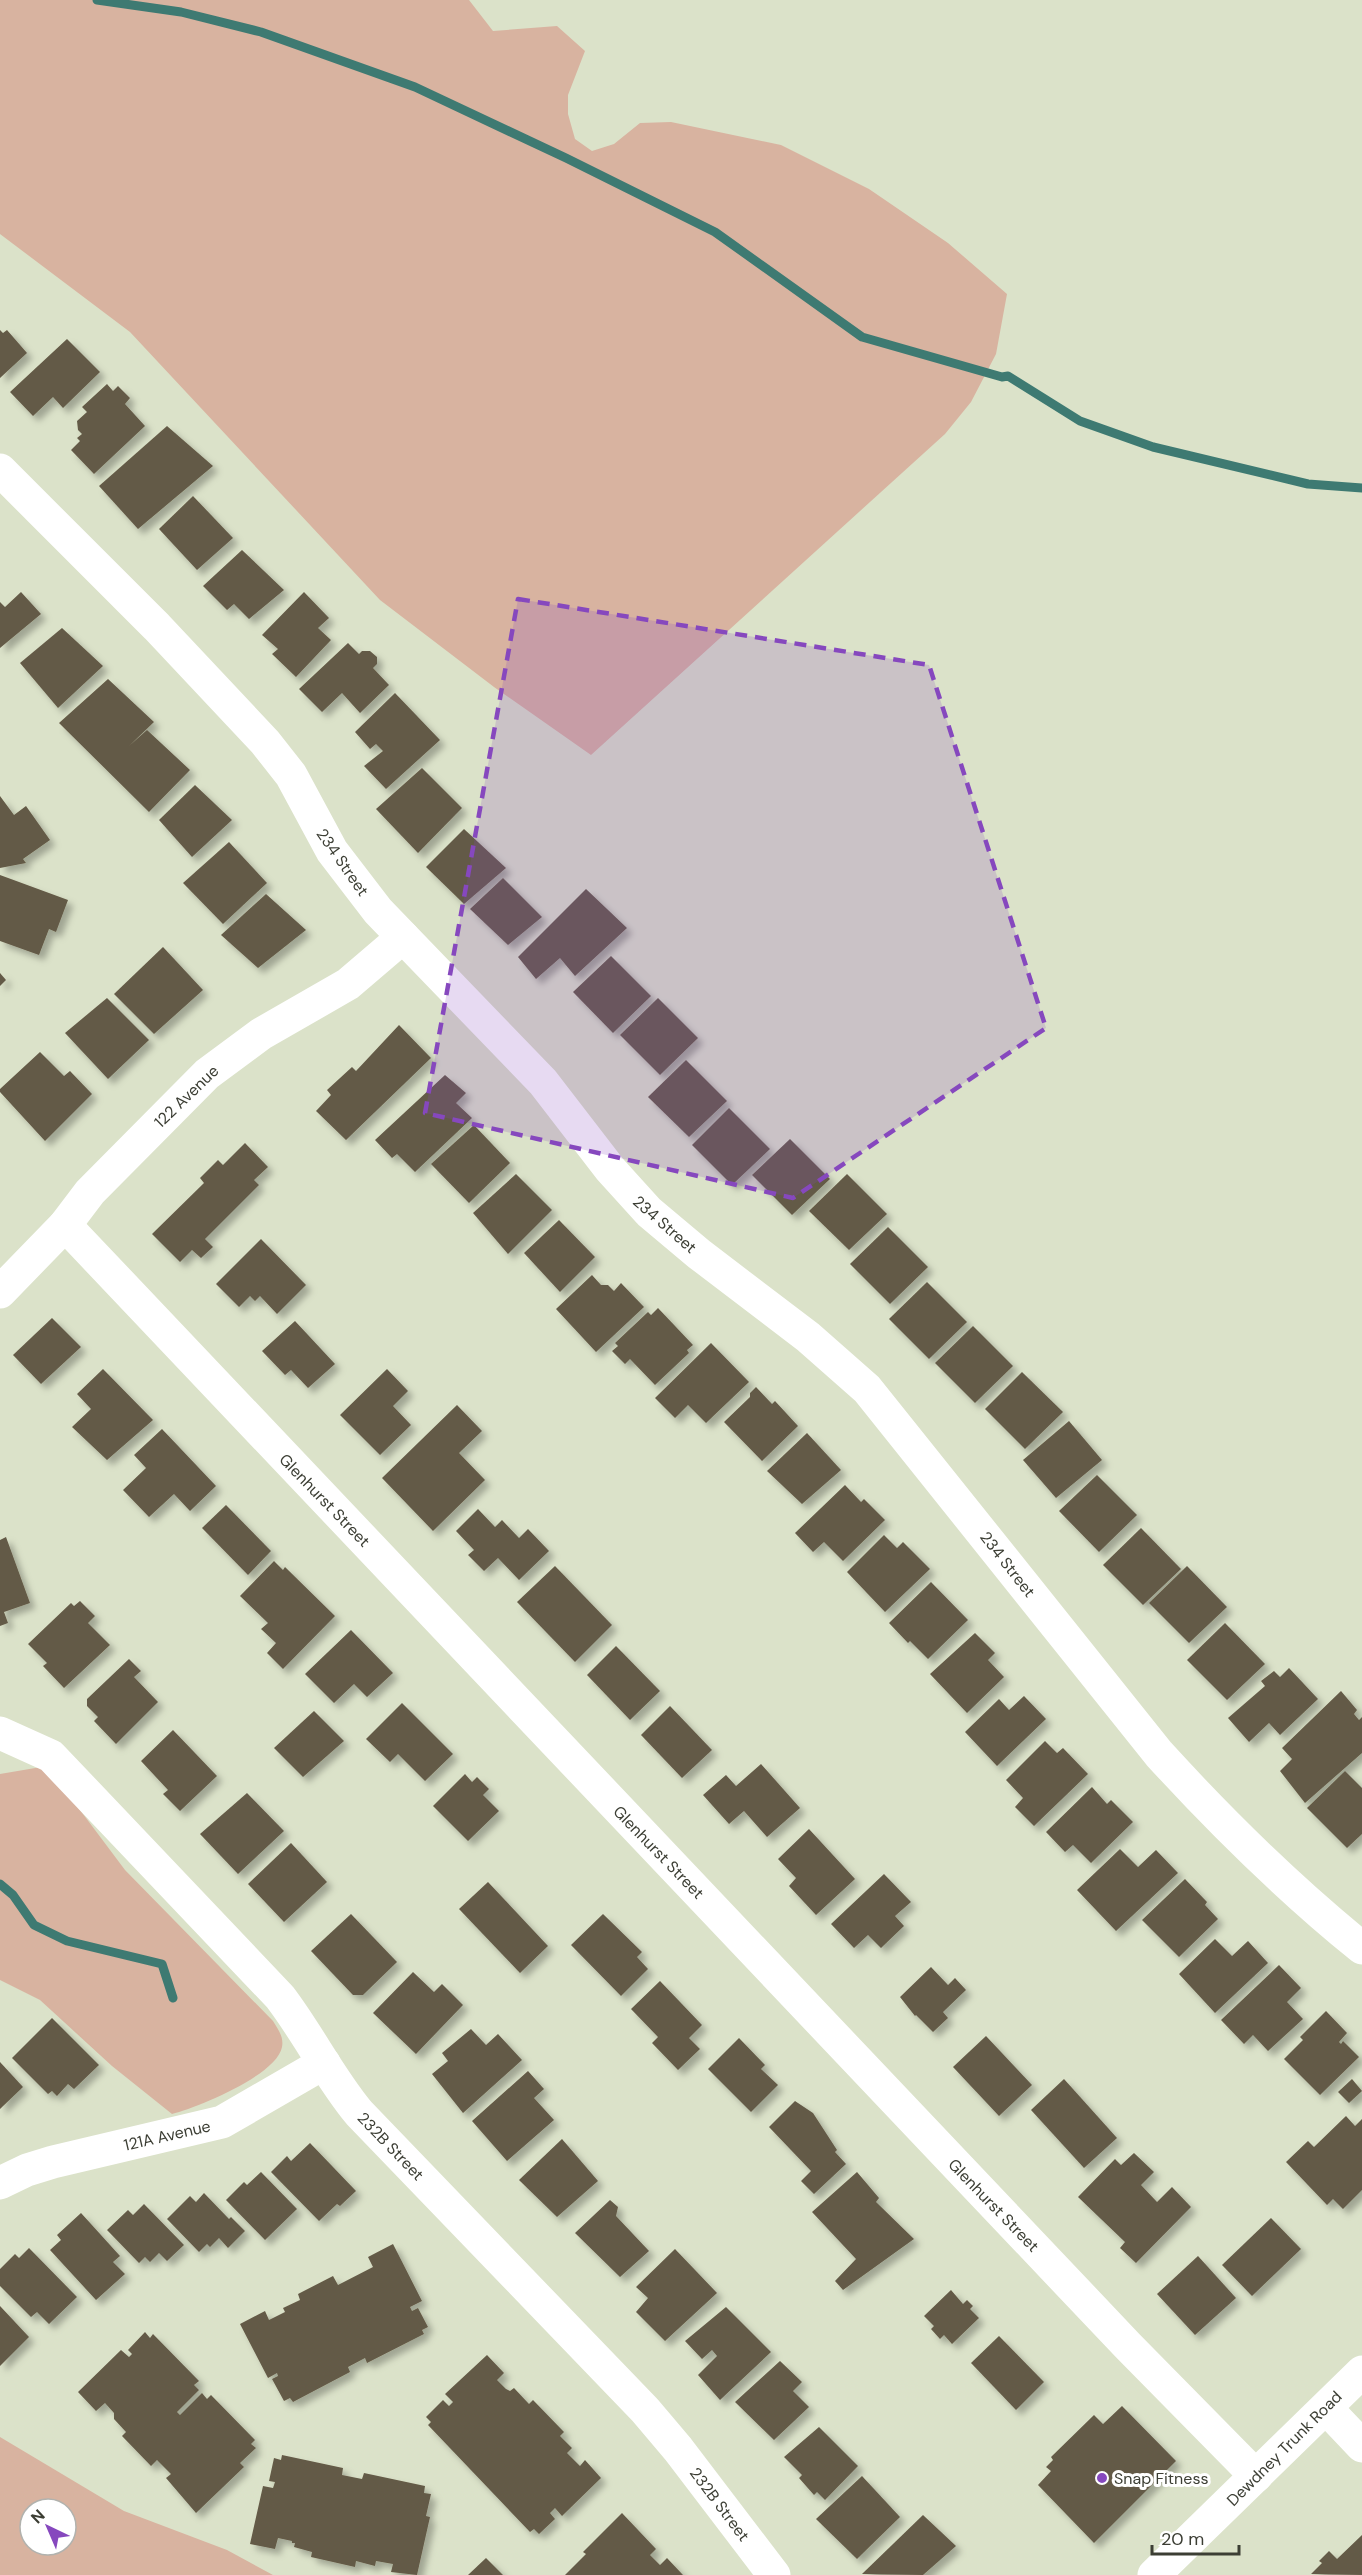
<svg xmlns="http://www.w3.org/2000/svg" width="1362" height="2575" viewBox="0 0 1362 2575" font-family="'DM Sans',sans-serif">
<defs>
<filter id="shadow"><feDropShadow dx="5.5" dy="5.5" stdDeviation="3" flood-color="#0004"/></filter>
</defs>
<rect width="100%" height="100%" fill="#dbe2c9"/>
<!-- green -->
<g fill="#d8b3a0" fill-rule="evenodd">
<polygon points="0,0 469,0 493,31 557,26 585,51 568,95 568,114 575,139 592,151 614,144 640,123 671,122 781,145 869,189 948,243 1007,294 996,354 971,402 945,434 591,755 494,687 380,600 130,332 0,234"/>
<path d="M47 1766 125 1870 273 2021C278 2029 284 2037 282 2047 277 2075 197 2108 172 2114L112 2066 40 2000 0 1980V1774Z"/>
<path d="M0 2437 124 2511 227 2550 273 2575H0ZM30 2509H66V2545H30Z"/>
</g>
<g fill="none" stroke-linecap="round" stroke-linejoin="round">
<!-- stream -->
<g stroke="#3e7a72" stroke-width="9">
<polyline points="97,0 181,12 261,32 415,87 566,158 715,232 862,337 1002,377 1008,376 1080,421 1153,447 1308,484 1362,488"/>
<polyline points="0,1884 13,1895 34,1925 67,1941 162,1964 173,1998"/>
</g>
</g>
<!-- building -->
<g fill="#645a46" filter="url(#shadow)">
<polygon points="0,330 3,333 7,330 27,353 0,378"/>
<polygon points="67,339 100,372 63,408 53,397 33,416 10,392"/>
<polygon points="107,384 113,391 118,386 130,398 125,404 145,426 94,474 71,450 80,441 77,438 82,434 78,430 77,421 87,412 82,407"/>
<polygon points="167,426 213,466 138,529 99,486"/>
<polygon points="193,496 233,538 197,570 159,529"/>
<polygon points="242,550 284,590 249,619 234,604 227,610 203,586"/>
<polygon points="21,592 41,614 0,648 0,602 5,607"/>
<polygon points="304,592 329,618 318,628 331,640 296,677 272,654 278,649 262,635"/>
<polygon points="62,628 103,666 58,708 20,663"/>
<polygon points="348,643 359,654 362,651 370,651 377,657 377,664 373,668 389,685 360,713 342,693 322,712 299,689"/>
<polygon points="108,679 154,722 129,746 147,730 190,770 149,812 59,723"/>
<polygon points="395,693 440,740 386,789 364,766 383,751 376,744 370,749 355,732"/>
<polygon points="422,768 462,808 418,853 376,809"/>
<polygon points="195,785 232,820 192,857 159,820"/>
<polygon points="0,796 14,815 26,806 50,840 23,859 26,863 0,868"/>
<polygon points="464,829 506,868 464,904 426,867"/>
<polygon points="229,842 267,883 223,924 183,883"/>
<polygon points="0,875 68,900 56,932 49,929 39,955 0,941"/>
<polygon points="503,878 542,917 508,945 470,909"/>
<polygon points="586,889 627,928 575,976 560,958 536,979 518,957"/>
<polygon points="266,894 306,930 258,968 221,935"/>
<polygon points="163,947 203,990 154,1034 114,994"/>
<polygon points="611,956 651,996 613,1033 573,992"/>
<polygon points="0,973 6,980 0,986"/>
<polygon points="107,998 149,1040 108,1079 65,1033"/>
<polygon points="658,998 698,1038 660,1075 620,1035"/>
<polygon points="399,1025 431,1058 346,1140 316,1111 331,1095 327,1090 352,1067 356,1071"/>
<polygon points="40,1052 64,1076 70,1071 92,1094 45,1141 0,1092 0,1089"/>
<polygon points="686,1060 727,1101 689,1137 648,1097"/>
<polygon points="445,1075 466,1093 456,1103 472,1118 415,1172 397,1154 392,1158 375,1140"/>
<polygon points="729,1108 770,1149 732,1185 692,1145"/>
<polygon points="474,1125 510,1163 469,1203 431,1164"/>
<polygon points="790,1139 830,1179 792,1215 752,1175"/>
<polygon points="245,1143 268,1167 254,1180 259,1185 205,1239 213,1247 201,1258 192,1250 180,1262 152,1234 204,1183 200,1178 218,1160 223,1165"/>
<polygon points="516,1174 552,1210 508,1254 473,1213"/>
<polygon points="847,1174 887,1214 849,1250 809,1211"/>
<polygon points="559,1220 595,1257 560,1292 524,1253"/>
<polygon points="888,1227 928,1267 890,1304 850,1264"/>
<polygon points="261,1239 306,1285 277,1314 260,1296 255,1301 250,1296 239,1307 216,1284"/>
<polygon points="592,1275 601,1285 608,1285 614,1291 621,1283 644,1307 596,1352 556,1309"/>
<polygon points="927,1282 967,1322 929,1359 889,1319"/>
<polygon points="658,1308 693,1345 687,1350 689,1353 655,1385 630,1359 625,1364 612,1351 618,1346 615,1343 648,1312 651,1315"/>
<polygon points="52,1318 81,1347 41,1384 13,1355"/>
<polygon points="295,1321 335,1364 308,1388 291,1370 285,1375 262,1351"/>
<polygon points="973,1326 1013,1366 975,1403 935,1363"/>
<polygon points="711,1343 749,1382 706,1423 688,1405 675,1418 655,1398"/>
<polygon points="103,1369 153,1420 107,1460 72,1427 91,1409 77,1394"/>
<polygon points="387,1369 408,1391 393,1406 411,1425 380,1455 340,1415"/>
<polygon points="1022,1372 1063,1412 1025,1449 985,1409"/>
<polygon points="756,1387 772,1404 775,1401 798,1426 762,1461 724,1422 750,1397 750,1393"/>
<polygon points="457,1405 482,1431 459,1453 485,1480 433,1531 382,1478"/>
<polygon points="1069,1421 1102,1460 1056,1498 1023,1460"/>
<polygon points="162,1429 216,1486 190,1511 174,1494 149,1517 123,1490 146,1468 134,1455"/>
<polygon points="807,1433 841,1470 802,1504 767,1471"/>
<polygon points="1097,1475 1137,1515 1099,1552 1059,1511"/>
<polygon points="845,1485 861,1502 864,1499 885,1520 843,1561 824,1542 813,1552 795,1533"/>
<polygon points="226,1505 271,1551 248,1575 202,1528"/>
<polygon points="478,1509 495,1527 502,1520 519,1538 528,1529 549,1551 519,1580 498,1558 484,1571 468,1555 474,1550 456,1531"/>
<polygon points="1141,1528 1181,1569 1143,1605 1103,1565"/>
<polygon points="884,1535 897,1548 903,1542 930,1569 885,1612 847,1572"/>
<polygon points="6,1537 30,1603 4,1612 8,1623 0,1626 0,1540"/>
<polygon points="274,1561 283,1570 285,1567 335,1616 283,1669 267,1653 276,1643 261,1629 268,1623 240,1596"/>
<polygon points="555,1566 612,1625 575,1662 517,1602"/>
<polygon points="1187,1566 1227,1607 1189,1643 1149,1603"/>
<polygon points="931,1582 968,1620 928,1659 910,1641 908,1643 889,1623"/>
<polygon points="80,1601 95,1616 88,1623 110,1645 64,1688 43,1666 47,1663 28,1644 71,1603 74,1606"/>
<polygon points="1225,1623 1265,1664 1227,1700 1187,1660"/>
<polygon points="351,1630 393,1673 367,1697 354,1684 334,1703 305,1674"/>
<polygon points="975,1633 995,1653 988,1660 1004,1677 967,1713 930,1674"/>
<polygon points="616,1646 660,1691 630,1720 587,1675"/>
<polygon points="129,1659 141,1671 134,1677 158,1702 116,1744 94,1721 98,1717 87,1706 87,1699"/>
<polygon points="1289,1668 1318,1699 1280,1735 1269,1723 1249,1742 1228,1718 1265,1686 1261,1681 1274,1671 1280,1677"/>
<polygon points="1341,1691 1357,1710 1354,1714 1359,1720 1362,1717 1362,1753 1305,1803 1280,1771 1292,1759 1282,1748"/>
<polygon points="1024,1696 1046,1719 997,1766 965,1732 999,1699 1009,1710"/>
<polygon points="402,1703 453,1754 425,1781 398,1754 390,1762 366,1739"/>
<polygon points="670,1706 712,1750 682,1778 641,1735"/>
<polygon points="314,1711 344,1741 303,1777 274,1748"/>
<polygon points="173,1730 217,1776 180,1811 163,1794 168,1790 141,1761"/>
<polygon points="1045,1741 1057,1753 1063,1748 1088,1774 1034,1826 1015,1807 1023,1798 1006,1780"/>
<polygon points="761,1764 800,1808 767,1837 744,1811 729,1824 703,1795 726,1775 736,1786"/>
<polygon points="1345,1771 1362,1788 1362,1834 1347,1848 1307,1808"/>
<polygon points="465,1774 472,1782 477,1777 489,1789 483,1795 499,1811 468,1841 433,1806"/>
<polygon points="1092,1787 1107,1804 1111,1800 1133,1822 1091,1863 1073,1845 1065,1852 1046,1832"/>
<polygon points="247,1793 284,1831 238,1874 200,1834"/>
<polygon points="809,1829 855,1879 816,1915 789,1886 796,1878 778,1859"/>
<polygon points="291,1843 327,1882 284,1922 248,1884"/>
<polygon points="1120,1849 1138,1867 1156,1850 1178,1873 1116,1931 1077,1890"/>
<polygon points="884,1874 911,1902 895,1916 904,1926 881,1948 868,1935 854,1948 831,1924"/>
<polygon points="1185,1879 1207,1902 1205,1905 1218,1919 1179,1957 1142,1920"/>
<polygon points="488,1882 548,1946 520,1973 459,1909"/>
<polygon points="351,1914 397,1962 363,1995 353,1995 311,1951"/>
<polygon points="603,1914 642,1952 637,1957 648,1969 621,1996 571,1945"/>
<polygon points="1215,1939 1232,1956 1248,1941 1268,1963 1215,2013 1179,1974"/>
<polygon points="1279,1965 1301,1988 1287,2002 1303,2019 1268,2051 1253,2035 1244,2044 1221,2020"/>
<polygon points="931,1967 948,1985 955,1978 966,1990 943,2012 948,2018 933,2032 916,2015 915,2016 900,1997"/>
<polygon points="413,1972 434,1992 442,1984 463,2005 416,2054 373,2013"/>
<polygon points="660,1981 702,2025 689,2038 700,2049 678,2070 652,2043 658,2037 631,2009"/>
<polygon points="1326,2011 1347,2033 1339,2042 1341,2044 1343,2041 1359,2057 1320,2095 1284,2059 1303,2040 1300,2037"/>
<polygon points="52,2018 99,2065 74,2089 68,2084 57,2096 52,2091 48,2094 12,2058"/>
<polygon points="471,2029 486,2045 498,2034 522,2060 463,2113 432,2074 448,2061 442,2053"/>
<polygon points="986,2036 1032,2085 999,2116 953,2067"/>
<polygon points="739,2038 765,2065 761,2069 778,2085 751,2112 708,2069"/>
<polygon points="0,2062 23,2087 0,2109"/>
<polygon points="528,2071 544,2089 534,2098 554,2120 507,2161 472,2121"/>
<polygon points="1064,2079 1117,2138 1084,2168 1031,2110"/>
<polygon points="1352,2079 1362,2091 1349,2103 1338,2092"/>
<polygon points="795,2101 813,2113 837,2150 835,2152 846,2164 814,2194 801,2181 811,2171 769,2127"/>
<polygon points="1346,2116 1355,2126 1362,2119 1362,2190 1343,2209 1333,2199 1327,2205 1286,2162 1308,2141 1314,2147"/>
<polygon points="562,2139 598,2181 557,2217 519,2180"/>
<polygon points="310,2143 356,2191 340,2206 337,2204 319,2221 271,2172 287,2156 291,2161"/>
<polygon points="1134,2153 1154,2172 1141,2185 1157,2202 1172,2187 1191,2207 1136,2263 1120,2248 1125,2242 1078,2197 1115,2159 1121,2165"/>
<polygon points="261,2172 297,2209 265,2240 226,2200 244,2182 247,2185"/>
<polygon points="857,2172 879,2198 876,2202 914,2239 843,2290 835,2281 856,2259 812,2212"/>
<polygon points="204,2193 229,2219 231,2217 245,2231 228,2248 219,2238 210,2247 207,2244 199,2252 167,2219 190,2196 196,2202"/>
<polygon points="610,2200 618,2207 616,2216 649,2251 620,2277 575,2233"/>
<polygon points="144,2204 184,2245 167,2261 159,2253 150,2262 145,2257 139,2263 107,2230 128,2210 133,2215"/>
<polygon points="81,2213 120,2256 113,2262 125,2274 96,2300 50,2250 61,2240 57,2235"/>
<polygon points="1271,2218 1301,2249 1252,2296 1222,2265"/>
<polygon points="393,2244 422,2301 410,2307 412,2311 418,2308 428,2327 422,2330 424,2334 367,2363 365,2358 348,2367 350,2372 293,2402 290,2398 284,2401 272,2379 278,2376 277,2373 268,2378 240,2324 265,2311 269,2320 285,2312 283,2308 300,2300 298,2294 333,2276 338,2285 373,2267 368,2257"/>
<polygon points="29,2248 77,2297 49,2324 37,2312 31,2317 0,2286 0,2269 15,2254 19,2258"/>
<polygon points="675,2249 717,2293 665,2341 636,2312 648,2298 636,2287"/>
<polygon points="1198,2256 1236,2298 1195,2335 1157,2294"/>
<polygon points="951,2290 963,2304 967,2300 973,2306 970,2309 979,2318 952,2344 944,2335 940,2339 931,2329 934,2326 924,2316"/>
<polygon points="0,2306 29,2337 0,2366"/>
<polygon points="726,2307 771,2352 720,2400 698,2375 717,2356 712,2350 702,2359 685,2341"/>
<polygon points="145,2332 150,2338 153,2334 199,2381 194,2385 199,2390 177,2412 180,2415 202,2393 207,2399 211,2395 255,2440 251,2444 256,2448 240,2463 244,2467 196,2513 166,2478 171,2474 157,2460 151,2466 122,2436 126,2432 114,2419 114,2413 105,2403 96,2411 78,2392 121,2350 129,2357 132,2354 128,2350"/>
<polygon points="999,2336 1044,2382 1016,2410 971,2363"/>
<polygon points="487,2355 504,2373 497,2380 506,2389 510,2391 514,2388 529,2404 533,2400 564,2432 560,2436 572,2448 567,2453 580,2466 585,2460 601,2478 562,2516 555,2508 550,2513 555,2519 539,2534 534,2529 530,2532 428,2425 431,2422 426,2417 443,2400 449,2406 453,2402 445,2394"/>
<polygon points="780,2361 802,2382 793,2391 809,2407 774,2440 735,2402"/>
<polygon points="1122,2406 1176,2461 1094,2543 1038,2485 1051,2471 1046,2467 1053,2460 1051,2457 1094,2415 1103,2424"/>
<polygon points="819,2427 858,2466 825,2500 817,2492 814,2495 799,2478 802,2475 784,2457"/>
<polygon points="282,2455 343,2468 342,2475 362,2479 364,2473 425,2486 424,2493 431,2494 426,2516 430,2517 417,2575 391,2572 393,2564 376,2561 375,2566 356,2561 355,2567 311,2557 312,2552 294,2547 295,2543 292,2543 292,2541 278,2538 275,2549 250,2544 263,2486 273,2488 275,2482 269,2481 274,2458 281,2460"/>
<polygon points="862,2476 900,2517 857,2559 816,2519"/>
<polygon points="622,2513 656,2549 650,2555 660,2565 667,2558 683,2575 565,2575 586,2554 583,2552"/>
<polygon points="923,2515 956,2546 923,2575 862,2574"/>
<polygon points="1362,2535 1362,2575 1311,2574 1322,2563 1319,2561 1329,2551 1337,2559"/>
<polygon points="486,2558 503,2575 468,2575"/>
</g>
<g fill="none" stroke-linecap="round" stroke-linejoin="round">
<!-- minor -->
<g stroke="#fff" stroke-width="33">
<path d="M0 470 157 627 265 742 291 775 332 851 378 911 543 1082 610 1169 649 1212 699 1254 808 1337 867 1389 1159 1754C1222 1823 1289 1889 1362 1948"/>
<polyline points="65,1225 1128,2346 1256,2476"/>
<polyline points="0,1292 65,1225 90,1192 207,1074 261,1034 348,984 403,937"/>
<path d="M0 1733 51 1756 280 1997C309 2035 329 2077 359 2113L645 2410 678 2449 774 2575"/>
<polyline points="0,2183 27,2170 53,2162 222,2122 324,2063"/>
<polyline points="1326,2408 1362,2446"/>
</g>
<!-- major -->
<polyline stroke="#fff" stroke-width="33" points="1154,2575 1362,2372"/>
</g>
<!-- marked area -->
<path fill="#8648be" fill-opacity="0.2" stroke="#8648be" stroke-width="4.5" stroke-dasharray="12 8" stroke-linejoin="round" d="M518 599 929 665 1046 1028 793 1198 425 1113Z"/>
<!-- markers -->
<circle fill="#8648be" stroke="#fff" stroke-width="2" cx="1102" cy="2478" r="6"/>
<g text-anchor="middle" stroke-width="6" stroke-linejoin="round" paint-order="stroke">
<!-- street labels -->
<g font-size="16" fill="#3c3e34" stroke="#fff">
<text transform="translate(343 862) rotate(55)" y="6">234 Street</text>
<text transform="translate(186 1096) rotate(-44)" y="6">122 Avenue</text>
<text transform="translate(665 1224) rotate(41)" y="6">234 Street</text>
<text transform="translate(325 1500) rotate(46)" y="6">Glenhurst Street</text>
<text transform="translate(1008 1564) rotate(52)" y="6">234 Street</text>
<text transform="translate(659 1852) rotate(46)" y="6">Glenhurst Street</text>
<text transform="translate(167 2135) rotate(-13)" y="6">121A Avenue</text>
<text transform="translate(391 2146) rotate(46)" y="6">232B Street</text>
<text transform="translate(994 2205) rotate(46)" y="6">Glenhurst Street</text>
<text transform="translate(1284 2448) rotate(-45)" y="6">Dewdney Trunk Road</text>
<text transform="translate(720 2504) rotate(53)" y="6">232B Street</text>
</g>
<!-- poi labels -->
<g font-size="16" fill="#3c3e34" stroke="#fff" text-anchor="start">
<text x="1114" y="2484">Snap Fitness</text>
</g>
</g>
<!-- north arrow -->
<g transform="translate(48 2527) rotate(316)"><circle r="28" fill="#ffffff" stroke="#b1b2ae" stroke-width="1.5"/>
<path d="M0-4.5L10 22L0 15L-10 22Z" fill="#8648be"/>
<text y="-9" font-size="16" font-weight="bold" text-anchor="middle" fill="#3c3e34">N</text>
</g>
<!-- scale -->
<path d="M1152 2545v9h87v-9" fill="none" stroke="#3c3e34" stroke-width="3"/>
<text x="1161" y="2545" font-size="18" fill="#3c3e34" stroke="#ffffff" stroke-width="4.5" paint-order="stroke">20 m</text>
</svg>
